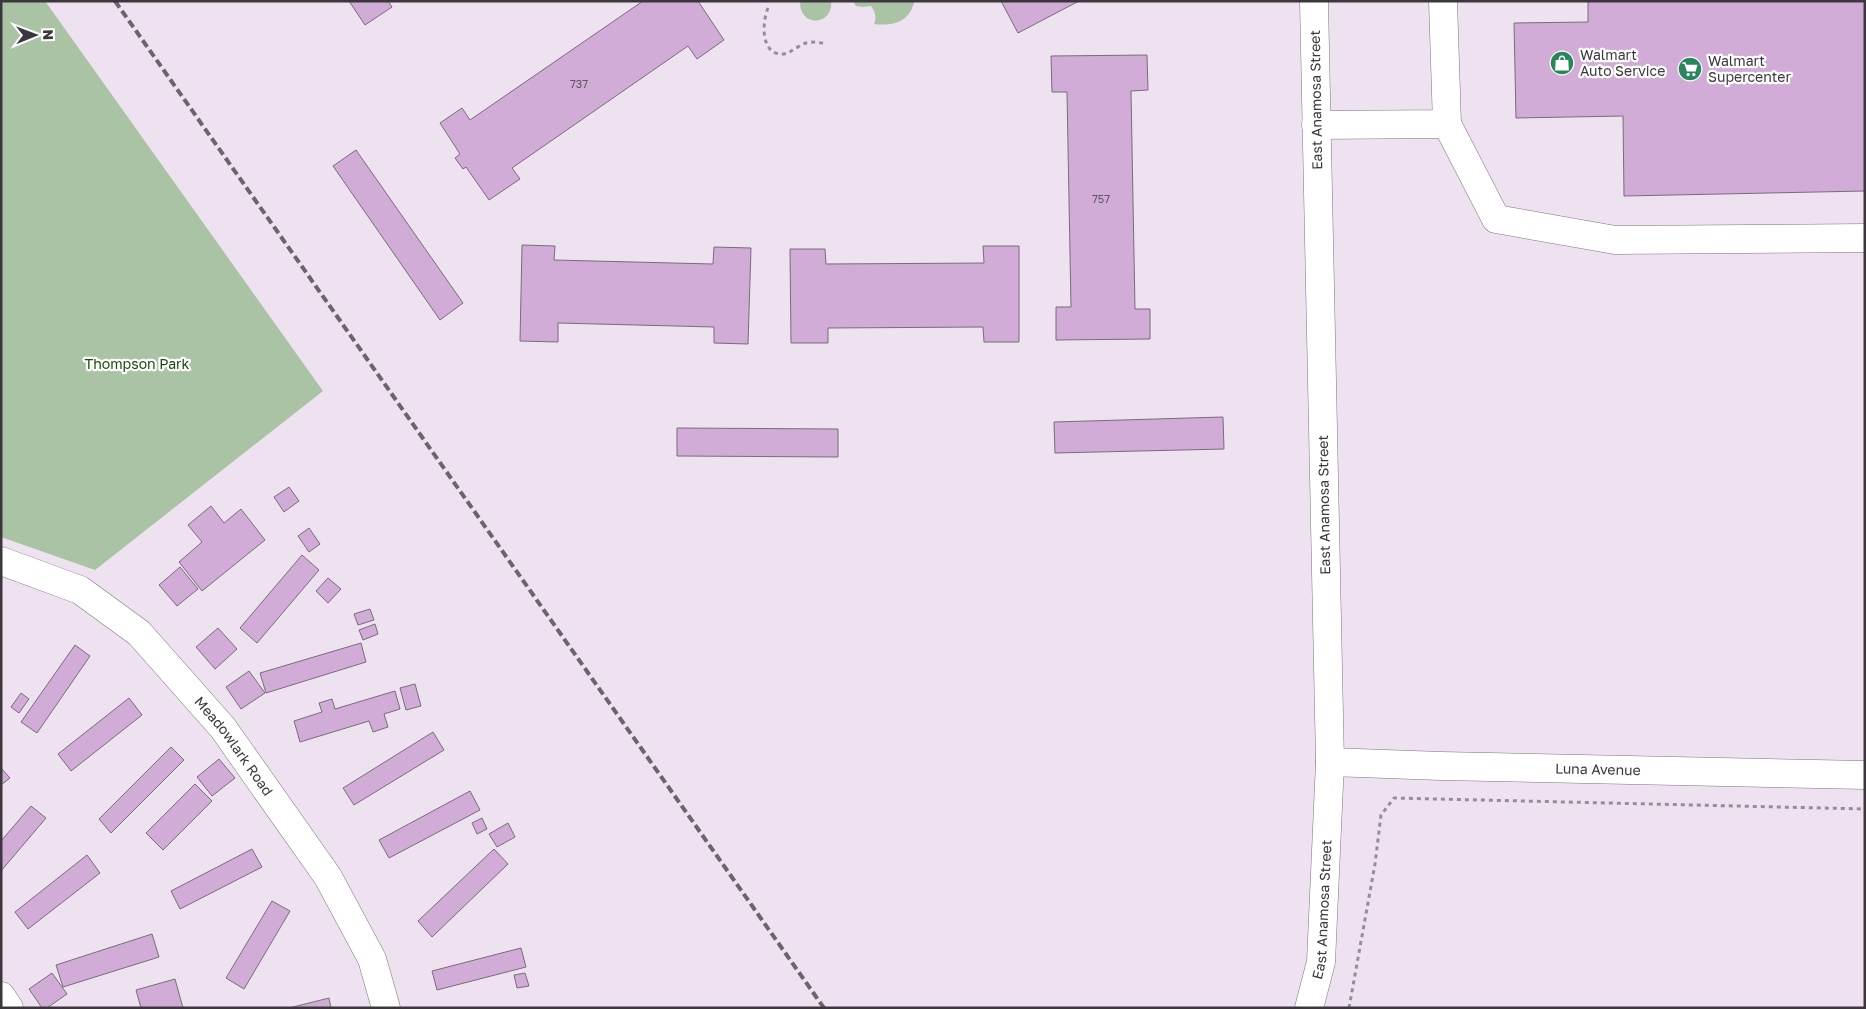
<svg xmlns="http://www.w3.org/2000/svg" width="1866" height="1009" viewBox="0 0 1866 1009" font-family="'Golos Text',sans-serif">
<rect width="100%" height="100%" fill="#eee2f0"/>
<!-- green -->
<g fill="#aac3a4">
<polygon points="1,1 45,1 323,391 95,570 1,537"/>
<path d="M831 1C834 25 799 29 800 1Z"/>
<path d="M853 1H914V3C908 23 892 26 874 24 877 17 875 12 871 6L863 7 856 6Z"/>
</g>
<!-- building -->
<g fill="#d0acd7" stroke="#786d7a">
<polygon points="349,1 388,1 392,7 365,25"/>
<polygon points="643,1 698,1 724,40 697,59 688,46 512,168 520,179 489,200 466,167 463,169 455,158 460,154 440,123 462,108 470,120"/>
<polygon points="1001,1 1079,1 1018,33"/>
<polygon points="1588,1 1865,1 1865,191 1624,196 1623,116 1516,118 1514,23 1588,22"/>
<polygon points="1147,55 1148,90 1131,91 1135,309 1150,309 1150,339 1056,340 1056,307 1071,307 1067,92 1052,92 1051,56"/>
<polygon points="356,150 463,303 440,320 333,166"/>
<polygon points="522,245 555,246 554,260 713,264 714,247 751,248 748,344 714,343 714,327 558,323 558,342 520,341"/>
<polygon points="983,246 1019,246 1019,342 984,342 983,327 828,328 828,343 791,343 790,249 825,249 826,264 984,263"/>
<polygon points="1223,417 1224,449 1055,453 1054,422"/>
<polygon points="677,428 838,429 838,457 677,456"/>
<polygon points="289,487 299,501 284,512 274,497"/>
<polygon points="211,506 224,523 241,509 265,540 202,591 179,562 202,542 188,525"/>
<polygon points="309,528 320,544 309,552 298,536"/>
<polygon points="302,555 319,570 257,643 240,628"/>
<polygon points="180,567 198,589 177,606 159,585"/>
<polygon points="328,578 341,589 328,603 316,591"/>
<polygon points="370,609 374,620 358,625 354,614"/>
<polygon points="375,624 378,634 363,640 359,630"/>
<polygon points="218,628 237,649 215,669 196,647"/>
<polygon points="361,643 366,662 266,693 260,673"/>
<polygon points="75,645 90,656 37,733 21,722"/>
<polygon points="249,671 265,693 241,709 226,687"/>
<polygon points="415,684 421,706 406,710 400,688"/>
<polygon points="395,691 400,709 384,714 388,727 373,732 369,721 300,742 294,721 322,712 319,703 332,699 335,709"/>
<polygon points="21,693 29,699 19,713 11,707"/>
<polygon points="129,698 142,715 71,771 58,754"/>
<polygon points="433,732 444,750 354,805 343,788"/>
<polygon points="171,747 184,760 111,833 99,819"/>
<polygon points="219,759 235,778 212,796 197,777"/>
<polygon points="1,768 10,778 1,785"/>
<polygon points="195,784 212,801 163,850 146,833"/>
<polygon points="470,791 480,810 389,858 379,840"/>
<polygon points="31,806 46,818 1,871 1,841"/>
<polygon points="482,818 487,829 477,834 472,823"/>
<polygon points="508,823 515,837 497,847 489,834"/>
<polygon points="252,849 262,867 180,909 171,891"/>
<polygon points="494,849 508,864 432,937 418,921"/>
<polygon points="87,855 100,873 28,929 15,912"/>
<polygon points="272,901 290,911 244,989 226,978"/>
<polygon points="152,934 159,957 63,987 56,965"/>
<polygon points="521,948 526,967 437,990 432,971"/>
<polygon points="52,973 67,994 47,1008 42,1008 29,989"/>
<polygon points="525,973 529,986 517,988 514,975"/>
<polygon points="175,979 183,1008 141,1008 136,990"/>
<polygon points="329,998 331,1008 289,1008"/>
</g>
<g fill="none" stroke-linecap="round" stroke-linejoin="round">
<!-- minor casing -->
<g stroke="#7e7380" stroke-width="29">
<g id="minor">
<polyline points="1447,124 1496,219 1615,240 1865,238"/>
<polyline points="1316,125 1447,124 1443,1"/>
<path id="s1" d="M1 561 80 590 139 633 223 728 328 877 372 959 386 1008"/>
<path id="s2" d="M1330 762 1441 766 1865 775"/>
<polyline points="1,996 9,1008"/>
</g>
</g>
<!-- major casing -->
<g stroke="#7e7380" stroke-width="29">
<g id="major">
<path id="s3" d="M1309 1008 1321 962 1330 762 1314 1"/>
</g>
</g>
<!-- path -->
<g stroke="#958d97" stroke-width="3" stroke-dasharray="4 4" stroke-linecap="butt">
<path d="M768 8C762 22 760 56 784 54 790 53 793 49 798 47 808 40 816 42 827 44"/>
<polyline points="1349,1008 1375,864 1381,815 1394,798 1865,809"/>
</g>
<!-- minor -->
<use href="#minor" stroke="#fff" stroke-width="28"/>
<!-- major -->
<use href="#major" stroke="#fff" stroke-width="28"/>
<!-- rail -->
<polyline stroke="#6b646c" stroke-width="4" stroke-dasharray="8 4" stroke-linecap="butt" points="115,1 824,1008"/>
</g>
<!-- icons -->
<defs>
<g id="shop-disc" transform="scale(1.25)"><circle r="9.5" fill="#29855c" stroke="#fff"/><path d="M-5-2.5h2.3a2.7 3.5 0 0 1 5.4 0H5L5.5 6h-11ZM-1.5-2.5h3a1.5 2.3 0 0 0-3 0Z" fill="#fff"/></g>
<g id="supermarket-disc" transform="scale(1.25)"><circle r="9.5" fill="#29855c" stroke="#fff"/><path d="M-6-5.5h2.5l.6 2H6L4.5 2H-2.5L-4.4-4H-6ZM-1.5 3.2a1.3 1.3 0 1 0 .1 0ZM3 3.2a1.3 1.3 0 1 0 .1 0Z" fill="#fff"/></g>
</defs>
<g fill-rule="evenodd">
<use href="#shop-disc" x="1562" y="63"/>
<use href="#supermarket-disc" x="1690" y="69"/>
</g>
<g text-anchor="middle" stroke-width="4.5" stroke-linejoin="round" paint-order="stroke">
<!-- number labels -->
<g font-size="11" fill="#615464">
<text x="579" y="88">737</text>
<text x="1101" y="203">757</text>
</g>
<!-- poi labels -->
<g font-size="14" fill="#3c373d" stroke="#fff" text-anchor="start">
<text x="1580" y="60">Walmart<tspan x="1580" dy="16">Auto Service</tspan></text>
<text x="1708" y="66">Walmart<tspan x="1708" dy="16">Supercenter</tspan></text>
</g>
<!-- street labels -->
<g font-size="14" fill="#3c373d" stroke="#fff">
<text transform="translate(1316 100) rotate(-91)" y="5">East Anamosa Street</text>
<text transform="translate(1324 505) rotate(-91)" y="5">East Anamosa Street</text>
<text dy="5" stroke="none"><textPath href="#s1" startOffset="305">Meadowlark Road</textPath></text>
<text dy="5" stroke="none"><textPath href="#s2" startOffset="268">Luna Avenue</textPath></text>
<text dy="5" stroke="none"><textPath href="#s3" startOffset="100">East Anamosa Street</textPath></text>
</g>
<!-- park labels -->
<g font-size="14" fill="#1a480b" stroke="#fff">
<text x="137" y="369">Thompson Park</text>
</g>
</g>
<!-- border -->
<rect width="1866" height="1009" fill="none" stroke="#3c373d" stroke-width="5"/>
<!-- north arrow -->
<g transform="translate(35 35) rotate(89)" stroke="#ffffff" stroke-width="4" paint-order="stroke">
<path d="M0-4L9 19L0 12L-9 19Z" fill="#3c373d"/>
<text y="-8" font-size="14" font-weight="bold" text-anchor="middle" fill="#3c373d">N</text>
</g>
</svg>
